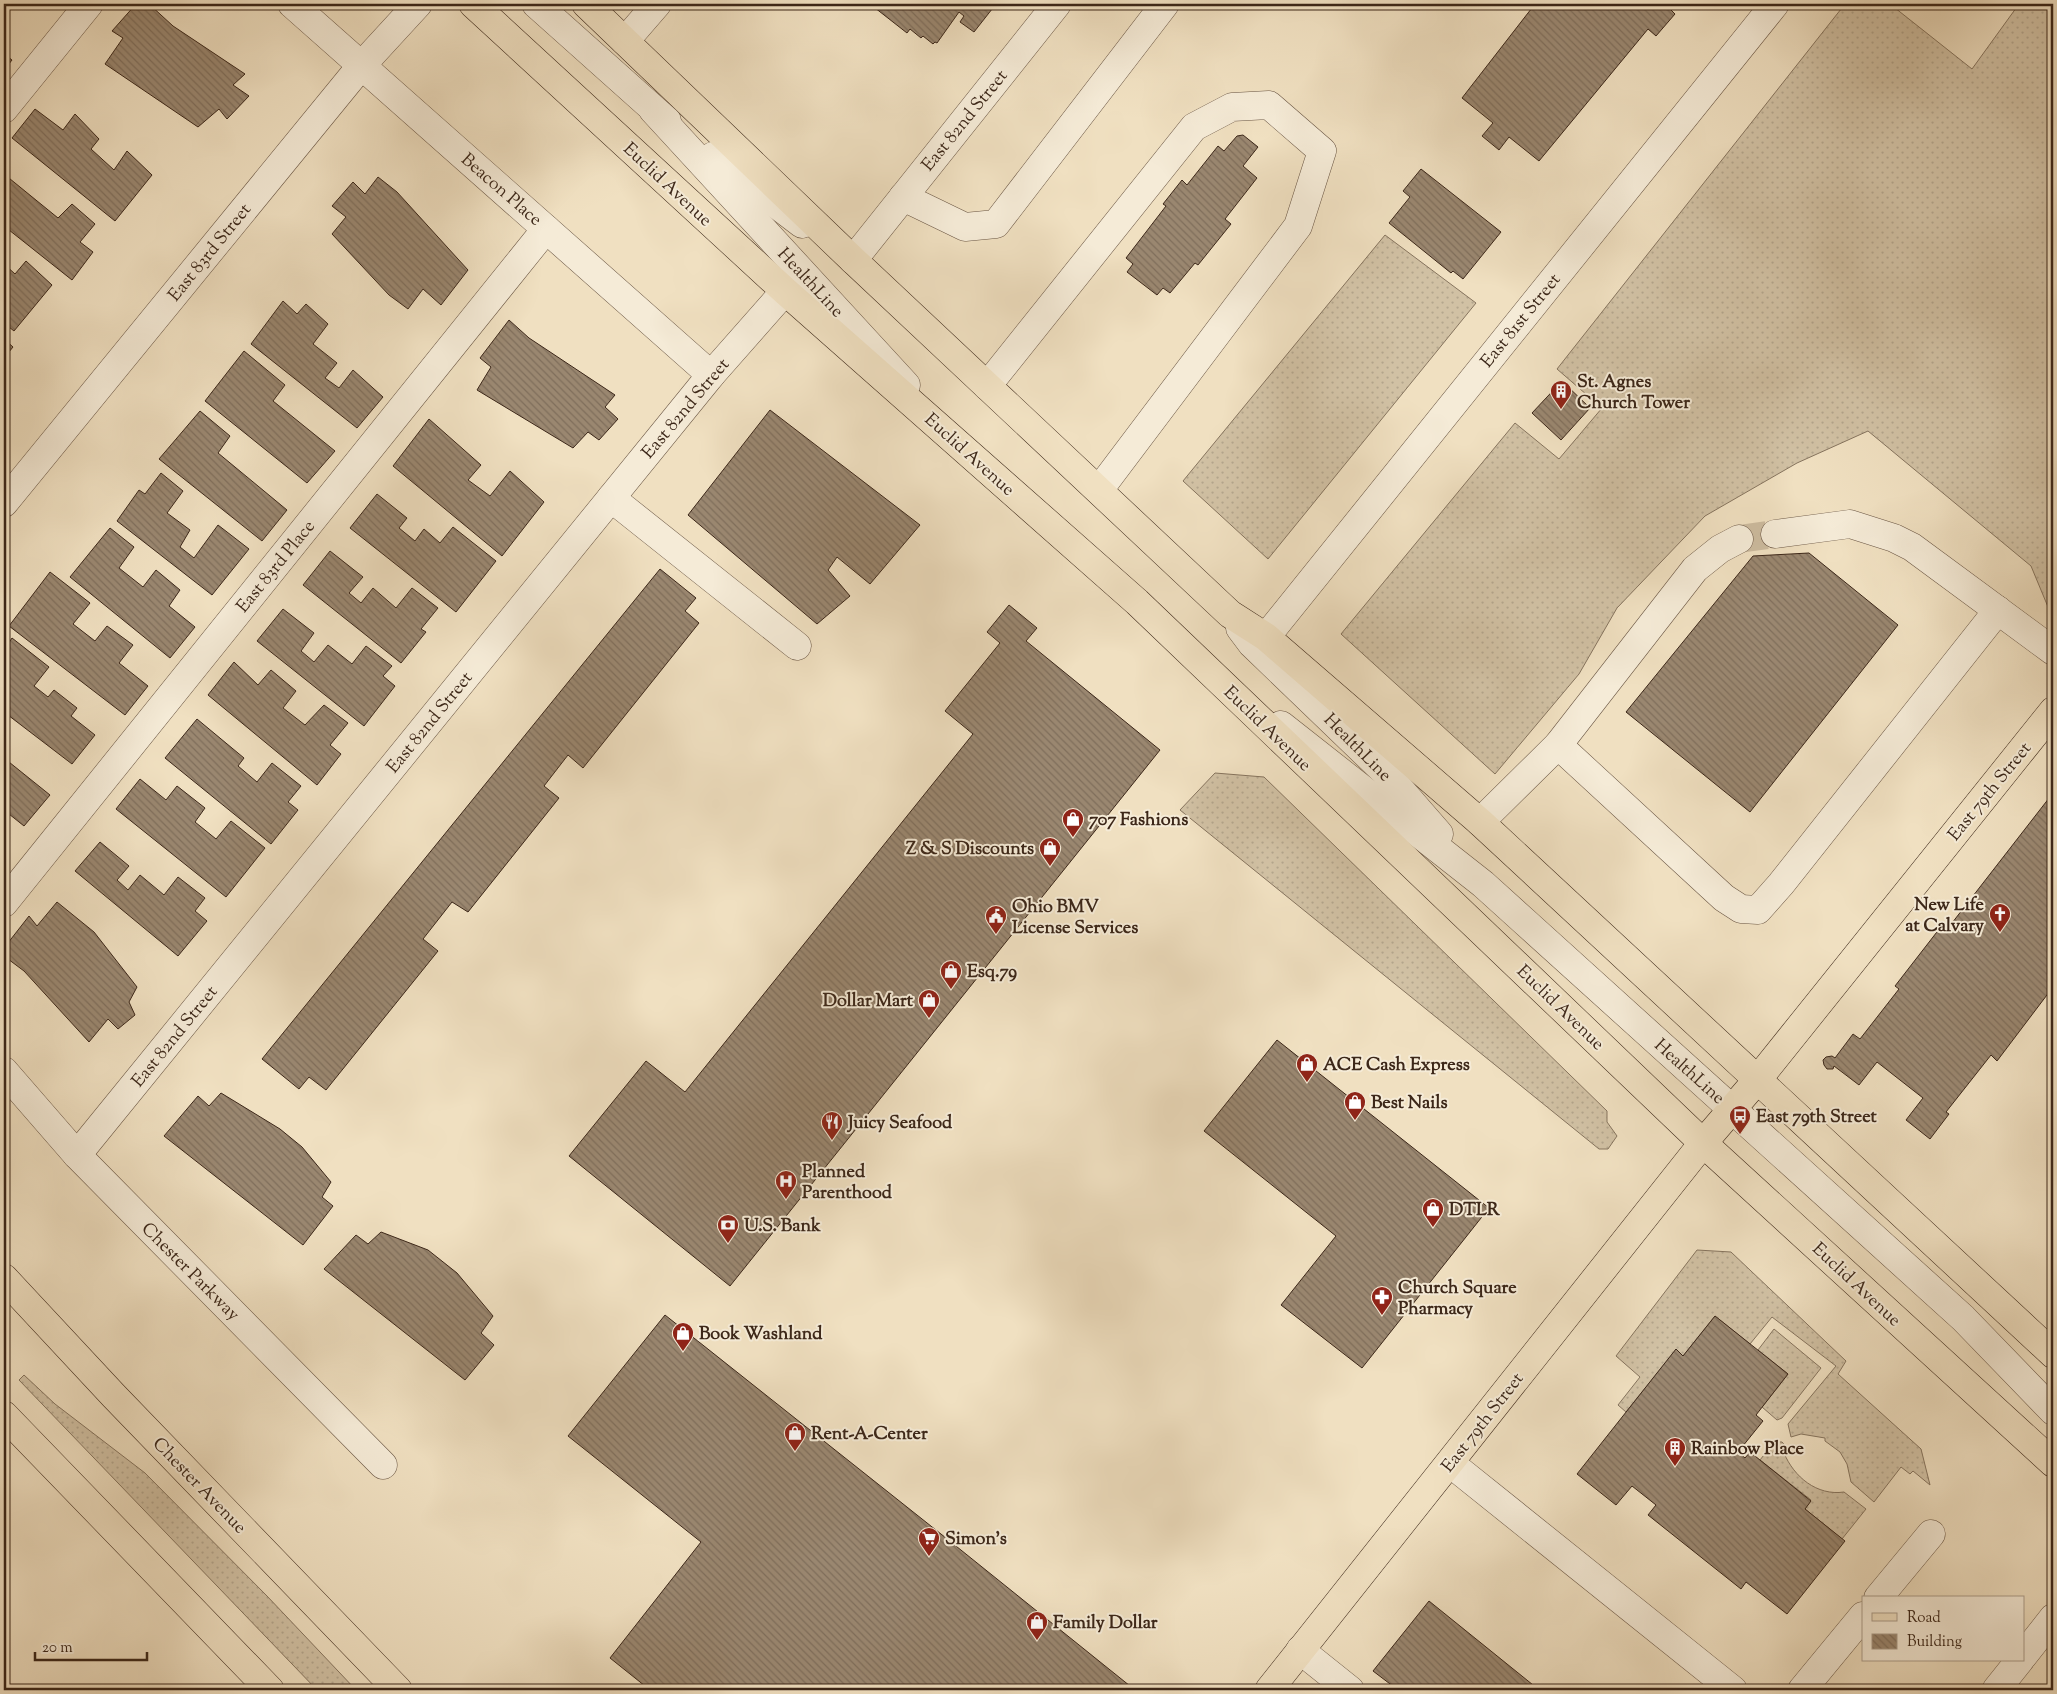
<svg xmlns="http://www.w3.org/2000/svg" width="2057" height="1694" viewBox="0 0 2057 1694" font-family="'Sorts Mill Goudy',serif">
<defs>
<pattern id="grass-dots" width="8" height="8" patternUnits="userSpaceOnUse" patternTransform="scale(1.25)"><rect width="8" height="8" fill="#d1c1a4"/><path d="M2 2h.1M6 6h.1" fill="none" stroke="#b4a68d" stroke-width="1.8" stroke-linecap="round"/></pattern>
<pattern id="building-back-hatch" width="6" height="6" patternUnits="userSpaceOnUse" patternTransform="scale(1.25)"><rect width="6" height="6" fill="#9a8770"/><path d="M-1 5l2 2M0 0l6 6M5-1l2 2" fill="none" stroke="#7f6e5b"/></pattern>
</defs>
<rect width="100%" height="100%" fill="#f0e0c1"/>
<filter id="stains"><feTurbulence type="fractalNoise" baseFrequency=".004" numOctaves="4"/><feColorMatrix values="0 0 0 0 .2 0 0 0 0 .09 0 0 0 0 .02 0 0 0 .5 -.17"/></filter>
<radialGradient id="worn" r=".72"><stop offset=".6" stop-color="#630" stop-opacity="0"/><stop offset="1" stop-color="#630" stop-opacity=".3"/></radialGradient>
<!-- grass -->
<g fill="url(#grass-dots)" stroke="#86745e">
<polygon points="1845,4 1890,4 1972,69 2019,4 2053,4 2053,619 2031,566 1868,431 1797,463 1705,516 1617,608 1579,674 1495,774 1341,634 1515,423 1559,459 1602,408 1557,369"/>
<polygon points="1385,235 1476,303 1268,559 1183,481"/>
<polygon points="1215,773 1264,777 1607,1111 1607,1122 1617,1136 1608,1149 1599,1149 1180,810"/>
<polygon points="1697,1250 1731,1252 1846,1361 1838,1374 1921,1449 1930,1485 1913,1471 1910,1474 1901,1467 1874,1502 1851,1482 1847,1464 1840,1452 1825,1441 1825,1438 1801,1434 1791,1437 1788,1424 1836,1366 1772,1317 1750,1344 1715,1316 1683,1356 1676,1350 1626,1412 1618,1405 1640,1377 1616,1356"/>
<polygon points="1774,1329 1821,1368 1782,1418 1777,1420 1762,1407 1788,1374 1758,1350"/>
<polygon points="24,1375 55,1404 145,1473 267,1596 356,1690 317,1690 19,1380"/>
<path d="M1777 1442H1782L1785 1445 1784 1453C1794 1477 1817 1496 1844 1492L1866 1509 1842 1539 1805 1509 1811 1500 1760 1460 1771 1446Z"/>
</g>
<!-- building -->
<g fill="url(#building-back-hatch)" stroke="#3c2719">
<polygon points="136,4 149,4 173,26 245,74 233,85 249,96 227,119 219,109 198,127 105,64 123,38 112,31"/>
<polygon points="870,4 996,4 974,32 960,22 964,16 959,12 937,43 935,42 933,44 923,36 921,38 910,29 907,33"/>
<polygon points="1535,4 1674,4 1670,9 1675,14 1656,36 1648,29 1539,161 1509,137 1499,150 1482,136 1493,123 1462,98"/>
<polygon points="4,54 12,60 4,70"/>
<polygon points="35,109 63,130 75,114 99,139 91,149 114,170 127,151 152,175 115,221 12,138"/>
<polygon points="1243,135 1258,147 1243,166 1257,178 1225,219 1231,224 1198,265 1195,263 1170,293 1163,288 1157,295 1127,272 1133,264 1126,258 1166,206 1163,204 1182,180 1187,185 1218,146 1224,151 1237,136"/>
<polygon points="1421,169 1501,232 1463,279 1453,271 1451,273 1389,223 1410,197 1403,191"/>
<polygon points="4,174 58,218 72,204 95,224 80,242 93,252 72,280 4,226"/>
<polygon points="378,177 397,192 468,270 441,305 423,289 408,309 389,295 332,234 346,217 332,206 353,182 365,194"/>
<polygon points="26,261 52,285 14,331 4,323 4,264 15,274"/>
<polygon points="283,301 297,314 306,304 328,324 313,344 337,363 325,378 339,388 353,370 383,397 357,428 251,344"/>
<polygon points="509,320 529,338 615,395 605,407 618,419 599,440 588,432 573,448 477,390 491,367 480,358"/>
<polygon points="4,339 13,347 4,358"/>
<polygon points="244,351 285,385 273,401 335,451 307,483 205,401"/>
<polygon points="1562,381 1590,408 1561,440 1532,413"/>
<polygon points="770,410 920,525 870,584 837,557 828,570 850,596 817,624 688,515"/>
<polygon points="200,411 230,436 218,453 287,510 262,541 159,459"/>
<polygon points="429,419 481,465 468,480 490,496 510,471 544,502 502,556 393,466"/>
<polygon points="161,473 183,491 167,513 190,530 180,547 194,558 218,525 249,549 212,595 117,521 139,490 145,494"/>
<polygon points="377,494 407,518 399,528 415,541 424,529 440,543 453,527 496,561 456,612 350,528"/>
<polygon points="110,528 134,547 119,568 143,587 156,570 180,590 169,606 195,627 170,658 70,577"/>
<polygon points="330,551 363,577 349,593 361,603 373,588 396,608 412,588 438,608 421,629 426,632 401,663 303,585"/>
<polygon points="1809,553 1898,625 1750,812 1626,712 1753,556"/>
<polygon points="660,569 696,598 685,611 699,623 583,768 568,755 544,786 559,798 468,912 452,902 423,939 438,951 326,1090 309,1077 299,1089 262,1059"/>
<polygon points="50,572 90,603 73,624 95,641 107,626 133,645 119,663 148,686 125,715 9,626"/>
<polygon points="1009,605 1037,628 1026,641 1160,750 730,1286 569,1156 646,1061 685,1092 973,734 945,711 1000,643 987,632"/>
<polygon points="283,609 314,633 301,651 314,662 328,645 352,664 366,646 392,666 383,676 395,686 364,726 257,641"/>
<polygon points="12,638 49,667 34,686 48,697 54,690 77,708 71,716 95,735 72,764 4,712 4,650"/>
<polygon points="234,662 258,685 271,670 296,691 283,708 305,725 324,705 348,723 330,745 341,754 317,785 208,695"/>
<polygon points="197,719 244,758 238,766 257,782 272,763 301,786 288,802 298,810 271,844 165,758"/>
<polygon points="4,758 50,795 24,826 4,810"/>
<polygon points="140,779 166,800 177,786 205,808 195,822 216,839 231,821 265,848 226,897 116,809"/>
<polygon points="2053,793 2053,987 1997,1061 1991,1055 1946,1112 1949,1114 1930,1139 1906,1120 1923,1098 1877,1062 1859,1085 1834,1066 1833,1069 1827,1069 1824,1065 1823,1060 1826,1057 1832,1056 1835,1058 1853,1034 1860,1039 1899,989 1895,986 1940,928 1945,932"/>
<polygon points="100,842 129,866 117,880 128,890 140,875 164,895 178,877 205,898 195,911 207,921 178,956 75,871"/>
<polygon points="57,902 94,932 137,987 129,1002 135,1015 118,1029 108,1019 89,1042 24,971 4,956 4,948 29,916 37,926"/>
<polygon points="1277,1040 1489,1208 1362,1368 1281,1305 1336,1236 1204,1131"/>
<polygon points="221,1093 280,1129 302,1147 331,1182 322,1197 333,1206 303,1245 164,1136 198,1096 209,1106"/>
<polygon points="381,1232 428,1250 457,1273 493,1316 481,1333 494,1345 465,1380 324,1269 356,1235 368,1244"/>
<polygon points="665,1315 946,1538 1135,1690 650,1690 610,1658 701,1542 568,1436"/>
<polygon points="1715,1316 1788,1374 1756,1415 1763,1421 1738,1452 1745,1458 1750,1452 1811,1501 1805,1509 1845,1541 1787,1614 1746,1582 1741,1589 1648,1515 1656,1505 1632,1486 1616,1505 1577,1474 1676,1349 1683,1356"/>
<polygon points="1429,1601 1538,1689 1537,1690 1398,1690 1373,1671"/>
</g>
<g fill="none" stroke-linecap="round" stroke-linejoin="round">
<!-- minor-tunnel -->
<polyline stroke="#ccbb9f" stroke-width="28" stroke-dasharray="28 14" stroke-linecap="butt" points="1739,539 1775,534"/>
<!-- minor casing -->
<g stroke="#695543" stroke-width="29">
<g id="minor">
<polyline points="292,4 711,375"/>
<polyline points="536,4 667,121"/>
<polyline points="625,41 657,4"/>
<polyline points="4,109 89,4"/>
<polyline points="653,110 906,385"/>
<polyline points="713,156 802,224"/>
<polyline points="903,197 965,227 996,224 1165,4"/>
<polyline points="853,260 1057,4"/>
<polyline points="987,386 1194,127 1232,107 1269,105 1322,151 1298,226 1099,490"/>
<polyline points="611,498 797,646"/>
<polyline points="4,503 361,66 418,4"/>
<polyline points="1775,534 1850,524 1894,538 1912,547 2053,651"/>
<polyline points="1240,628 1252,644 1385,772 1439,834"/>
<polyline points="1266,637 1775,4"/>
<polyline points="1281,725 1483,884 1525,922 1963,1318 2053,1411"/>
<polyline points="1558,745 1724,898 1741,909 1758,910 1781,884 1998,610"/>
<polyline points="1480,822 1558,745 1695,569 1720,549 1739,539"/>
<polyline points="4,903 546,229"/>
<polyline points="4,1071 77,1155 383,1465"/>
<polyline points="77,1155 711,375 785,291"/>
<polyline points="1450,1463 1733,1690"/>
<polyline points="1878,1598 1931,1534"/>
<polyline points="1300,1650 1350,1690"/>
<polyline points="2023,1656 2053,1618"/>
<polyline points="1802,1690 1863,1616"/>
<polyline points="1996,1690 2020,1660"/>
</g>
</g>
<!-- major casing -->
<g stroke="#3c2719" stroke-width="29">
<g id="major">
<polyline points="473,4 785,291 1137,602 1703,1143 2053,1463"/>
<polyline points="586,4 853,260 1230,614 1266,637 1480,822 2053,1354"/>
<polyline points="4,1278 114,1396 398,1690"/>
<polyline points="4,1415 270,1690"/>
<polyline points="1269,1690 1703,1143 1758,1079 2053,711"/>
</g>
</g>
<!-- minor -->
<use href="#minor" stroke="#f5ebd7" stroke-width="28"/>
<!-- major -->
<use href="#major" stroke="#f0e0c1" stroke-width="28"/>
</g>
<!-- icons -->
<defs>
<g id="building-pin" transform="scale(1.125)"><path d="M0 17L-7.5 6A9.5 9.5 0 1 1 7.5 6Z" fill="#8f2418" stroke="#f5ebd7"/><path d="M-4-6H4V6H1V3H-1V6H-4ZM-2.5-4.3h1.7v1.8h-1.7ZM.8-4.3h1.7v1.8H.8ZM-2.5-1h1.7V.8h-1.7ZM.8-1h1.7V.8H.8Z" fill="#fff"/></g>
<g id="shop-pin" transform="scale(1.125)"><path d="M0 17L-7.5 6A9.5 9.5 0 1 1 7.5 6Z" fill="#8f2418" stroke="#f5ebd7"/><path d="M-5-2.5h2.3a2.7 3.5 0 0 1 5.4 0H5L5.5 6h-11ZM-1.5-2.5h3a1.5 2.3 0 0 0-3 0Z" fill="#fff"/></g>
<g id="church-pin" transform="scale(1.125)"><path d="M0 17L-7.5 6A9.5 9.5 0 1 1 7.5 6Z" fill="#8f2418" stroke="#f5ebd7"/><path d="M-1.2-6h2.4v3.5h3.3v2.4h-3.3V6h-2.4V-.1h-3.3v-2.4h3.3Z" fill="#fff"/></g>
<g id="civic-pin" transform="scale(1.125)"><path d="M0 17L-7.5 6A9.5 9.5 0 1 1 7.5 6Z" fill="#8f2418" stroke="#f5ebd7"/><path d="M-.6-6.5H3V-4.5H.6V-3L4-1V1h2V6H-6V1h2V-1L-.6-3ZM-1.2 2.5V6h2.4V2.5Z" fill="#fff"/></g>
<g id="bus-pin" transform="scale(1.125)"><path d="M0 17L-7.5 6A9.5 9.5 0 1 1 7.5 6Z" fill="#8f2418" stroke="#f5ebd7"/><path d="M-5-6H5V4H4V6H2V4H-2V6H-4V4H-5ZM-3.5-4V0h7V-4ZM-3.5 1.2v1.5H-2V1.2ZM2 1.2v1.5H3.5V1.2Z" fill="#fff"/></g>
<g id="restaurant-pin" transform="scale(1.125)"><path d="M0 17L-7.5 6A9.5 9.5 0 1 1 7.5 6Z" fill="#8f2418" stroke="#f5ebd7"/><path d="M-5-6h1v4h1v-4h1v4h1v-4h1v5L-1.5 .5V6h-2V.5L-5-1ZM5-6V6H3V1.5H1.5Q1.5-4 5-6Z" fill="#fff"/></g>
<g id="hospital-pin" transform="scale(1.125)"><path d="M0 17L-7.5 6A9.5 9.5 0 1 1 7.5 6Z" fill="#8f2418" stroke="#f5ebd7"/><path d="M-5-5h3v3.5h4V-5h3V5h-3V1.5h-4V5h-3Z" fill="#fff"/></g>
<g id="bank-pin" transform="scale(1.125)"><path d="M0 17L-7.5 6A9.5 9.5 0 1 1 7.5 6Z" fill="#8f2418" stroke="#f5ebd7"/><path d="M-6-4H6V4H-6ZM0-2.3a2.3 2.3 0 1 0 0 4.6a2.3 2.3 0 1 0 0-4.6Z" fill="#fff"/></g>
<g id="pharmacy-pin" transform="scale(1.125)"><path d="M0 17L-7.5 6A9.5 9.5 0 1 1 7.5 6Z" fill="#8f2418" stroke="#f5ebd7"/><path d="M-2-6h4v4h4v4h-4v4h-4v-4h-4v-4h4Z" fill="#fff"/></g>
<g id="supermarket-pin" transform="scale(1.125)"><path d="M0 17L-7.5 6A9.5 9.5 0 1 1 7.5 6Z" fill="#8f2418" stroke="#f5ebd7"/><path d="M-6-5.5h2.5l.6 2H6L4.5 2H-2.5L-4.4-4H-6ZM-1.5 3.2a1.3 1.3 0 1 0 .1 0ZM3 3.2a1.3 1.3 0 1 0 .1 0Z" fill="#fff"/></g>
</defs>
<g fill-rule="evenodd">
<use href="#building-pin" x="1561" y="391"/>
<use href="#shop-pin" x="1073" y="819"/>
<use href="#shop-pin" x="1050" y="848"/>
<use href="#church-pin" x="2000" y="914"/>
<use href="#civic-pin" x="996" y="916"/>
<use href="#shop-pin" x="951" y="971"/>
<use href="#shop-pin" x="929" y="1000"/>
<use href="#shop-pin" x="1307" y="1064"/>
<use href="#shop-pin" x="1355" y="1102"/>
<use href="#bus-pin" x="1740" y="1116"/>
<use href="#restaurant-pin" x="832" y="1122"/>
<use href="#hospital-pin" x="786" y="1181"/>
<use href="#shop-pin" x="1433" y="1209"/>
<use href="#bank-pin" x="728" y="1225"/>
<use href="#pharmacy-pin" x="1382" y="1297"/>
<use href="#shop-pin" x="683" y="1333"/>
<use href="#shop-pin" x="795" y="1433"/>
<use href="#building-pin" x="1675" y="1448"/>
<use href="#supermarket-pin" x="929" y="1538"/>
<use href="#shop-pin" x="1037" y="1622"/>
</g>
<g text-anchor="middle" stroke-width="4" stroke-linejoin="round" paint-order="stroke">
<!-- street labels -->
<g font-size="18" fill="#3c2719" stroke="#f5ebd7">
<text transform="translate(964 120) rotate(-51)" y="6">East 82nd Street</text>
<text transform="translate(668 184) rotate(43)" y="6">Euclid Avenue</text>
<text transform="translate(502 189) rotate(41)" y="6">Beacon Place</text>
<text transform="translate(209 252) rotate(-51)" y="6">East 83rd Street</text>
<text transform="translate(811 282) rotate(47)" y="6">HealthLine</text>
<text transform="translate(1520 320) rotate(-51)" y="6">East 81st Street</text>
<text transform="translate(685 408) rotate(-50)" y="6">East 82nd Street</text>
<text transform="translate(970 454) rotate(42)" y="6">Euclid Avenue</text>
<text transform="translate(275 566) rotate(-51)" y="6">East 83rd Place</text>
<text transform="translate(429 722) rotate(-51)" y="6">East 82nd Street</text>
<text transform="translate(1268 728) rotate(44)" y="6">Euclid Avenue</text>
<text transform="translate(1358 747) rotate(45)" y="6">HealthLine</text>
<text transform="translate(1989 791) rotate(-51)" y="6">East 79th Street</text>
<text transform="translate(1561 1007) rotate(44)" y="6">Euclid Avenue</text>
<text transform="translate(174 1036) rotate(-51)" y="6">East 82nd Street</text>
<text transform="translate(1690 1071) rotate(42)" y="6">HealthLine</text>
<text transform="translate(191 1271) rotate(45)" y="6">Chester Parkway</text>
<text transform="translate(1857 1284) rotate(43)" y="6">Euclid Avenue</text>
<text transform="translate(1482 1422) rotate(-52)" y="6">East 79th Street</text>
<text transform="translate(200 1485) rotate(46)" y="6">Chester Avenue</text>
</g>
<!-- poi labels -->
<g font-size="18" font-weight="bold" fill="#3c2719" stroke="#f5ebd7" text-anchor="start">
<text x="1577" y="387">St. Agnes<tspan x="1577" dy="21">Church Tower</tspan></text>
<text x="1089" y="825">707 Fashions</text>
<text x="1034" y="854" text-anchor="end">Z &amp; S Discounts</text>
<text x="1984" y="910" text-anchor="end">New Life<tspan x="1984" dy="21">at Calvary</tspan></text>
<text x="1012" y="912">Ohio BMV<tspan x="1012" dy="21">License Services</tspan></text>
<text x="967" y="977">Esq.79</text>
<text x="913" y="1006" text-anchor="end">Dollar Mart</text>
<text x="1323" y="1070">ACE Cash Express</text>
<text x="1371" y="1108">Best Nails</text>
<text x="1756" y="1122">East 79th Street</text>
<text x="848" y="1128">Juicy Seafood</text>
<text x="802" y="1177">Planned<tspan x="802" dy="21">Parenthood</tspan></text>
<text x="1449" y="1215">DTLR</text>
<text x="744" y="1231">U.S. Bank</text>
<text x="1398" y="1293">Church Square<tspan x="1398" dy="21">Pharmacy</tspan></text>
<text x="699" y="1339">Book Washland</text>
<text x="811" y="1439">Rent-A-Center</text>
<text x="1691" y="1454">Rainbow Place</text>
<text x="945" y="1544">Simon's</text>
<text x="1053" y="1628">Family Dollar</text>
</g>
</g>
<!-- margin -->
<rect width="2057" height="1694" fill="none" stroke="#f0e0c1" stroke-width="20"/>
<rect x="5" y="5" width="2047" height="1684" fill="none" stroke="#3c2719" stroke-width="2.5"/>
<rect x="10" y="10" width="2037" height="1674" fill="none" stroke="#3c2719"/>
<!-- legend -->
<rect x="1862" y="1596" width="162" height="65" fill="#f5ebd7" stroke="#ab9d8b"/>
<rect x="1872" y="1613" width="25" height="8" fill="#f0e0c1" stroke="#ab9d8b"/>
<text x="1907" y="1622" font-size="15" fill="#3c2719">Road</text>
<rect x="1872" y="1634" width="25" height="15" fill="url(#building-back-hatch)" stroke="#ab9d8b"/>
<text x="1907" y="1646" font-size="15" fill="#3c2719">Building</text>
<!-- scale -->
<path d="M35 1652v8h112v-8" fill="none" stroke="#3c2719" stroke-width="2.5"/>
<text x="42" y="1652" font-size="15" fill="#3c2719" stroke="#f5ebd7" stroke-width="4" paint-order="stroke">20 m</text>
<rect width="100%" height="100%" filter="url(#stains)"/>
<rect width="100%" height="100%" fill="url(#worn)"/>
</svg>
